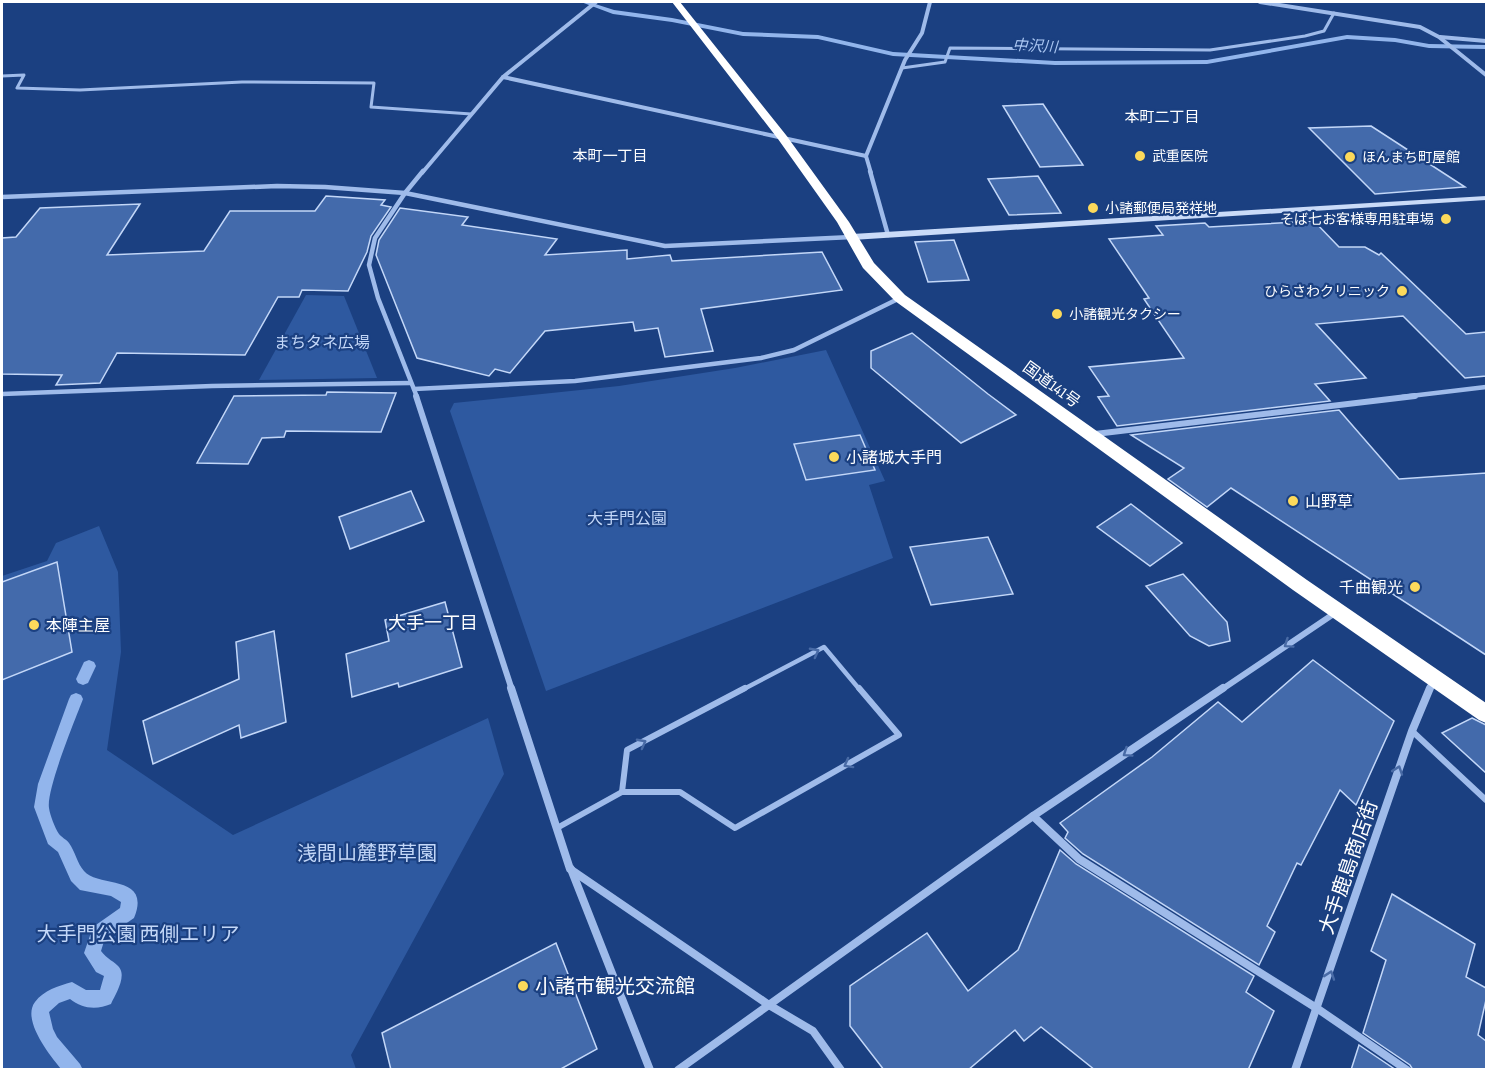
<svg xmlns="http://www.w3.org/2000/svg" width="1488" height="1071" viewBox="0 0 1488 1071" font-family="'Sofia Sans Condensed','Noto Sans JP',sans-serif">
<rect width="100%" height="100%" fill="#1b4081"/>
<!-- green -->
<g fill="#2e59a0">
<polygon points="306,295 344,296 377,378 259,380"/>
<polygon points="826,350 885,481 869,485 893,558 546,691 450,411 454,403 619,386 735,368"/>
<polygon points="99,526 118,572 121,652 107,750 233,835 488,718 504,774 351,1055 356,1069 2,1069 2,576 47,561 56,543"/>
</g>
<g fill="none" stroke-linecap="round" stroke-linejoin="round">
<!-- stream -->
<g fill="#92b5ec" fill-rule="evenodd">
<polygon points="581,2 589,2 614,10 672,18 743,32 818,35 893,52 1055,61 1207,60 1347,35 1395,38 1429,44 1486,45 1486,49 1429,48 1395,42 1347,39 1207,64 1055,65 893,56 818,39 743,36 672,22 613,14"/>
<polygon points="89,660 94,662 96,666 88,683 83,685 78,683 76,679 84,662"/>
<path d="M76 693 81 695 83 699C75 720 46 790 49 808 50 815 55 828 59 834 61 837 66 839 69 843 75 851 77 863 84 871 98 888 152 874 134 918L105 938 101 951C107 959 115 962 119 967 127 977 115 995 111 1004 97 1010 82 1009 70 999L59 1003 49 1012 53 1029 57 1037 80 1064 83 1070H62C51 1057 21 1020 35 1002 44 990 58 986 72 982L86 990H100L104 976 96 972 84 953 93 927 120 908 121 902 111 896 80 890 71 881 58 852 48 844 34 807 38 784 69 699 71 695Z"/>
</g>
</g>
<!-- building -->
<g fill="#436aab" stroke="#c3d7f8" stroke-width="1.5">
<polygon points="1043,104 1083,165 1040,167 1003,106"/>
<polygon points="1371,126 1465,187 1375,194 1309,128"/>
<polygon points="1038,176 1061,213 1009,215 988,179"/>
<polygon points="326,196 385,200 381,205 391,207 371,236 367,252 348,291 302,290 299,297 278,297 245,355 117,353 100,383 56,385 62,375 2,374 2,238 16,237 40,208 140,204 107,255 204,251 230,211 315,211"/>
<polygon points="400,208 468,217 462,225 557,239 545,255 627,250 627,259 670,255 672,261 822,252 842,290 701,309 713,351 665,357 658,328 635,331 633,322 545,331 510,373 495,369 489,376 417,358 376,255 379,240"/>
<polygon points="1314,221 1339,247 1365,247 1379,255 1381,253 1466,334 1486,332 1486,376 1465,378 1403,316 1316,324 1366,378 1315,384 1330,401 1117,426 1098,397 1109,396 1089,367 1184,358 1144,299 1149,298 1109,239 1163,235 1156,226 1205,223 1209,227"/>
<polygon points="954,240 969,280 928,282 915,242"/>
<polygon points="912,333 988,394 1016,415 961,443 871,368 871,351"/>
<polygon points="327,392 396,393 381,432 286,431 284,437 262,438 248,464 197,463 234,396 326,395"/>
<polygon points="1339,410 1399,479 1486,473 1486,655 1231,488 1207,507 1168,479 1184,468 1131,435"/>
<polygon points="860,435 875,470 806,480 794,444"/>
<polygon points="411,491 424,521 350,549 339,517"/>
<polygon points="1131,504 1182,543 1150,566 1097,527"/>
<polygon points="988,537 1013,594 931,605 910,547"/>
<polygon points="57,562 72,652 2,680 2,582"/>
<polygon points="1183,574 1227,622 1230,641 1209,646 1190,636 1146,586"/>
<polygon points="445,602 462,667 399,687 398,683 352,697 346,654 389,641 385,620"/>
<polygon points="274,631 286,722 241,738 239,725 153,764 143,721 239,679 236,642"/>
<polygon points="1313,660 1394,721 1356,805 1340,790 1301,865 1297,863 1267,926 1275,932 1259,965 1083,854 1065,838 1068,832 1060,823 1152,757 1218,702 1242,722"/>
<polygon points="1472,718 1486,725 1486,773 1442,733"/>
<polygon points="1060,850 1076,864 1254,976 1246,992 1274,1011 1248,1070 1095,1070 1041,1027 1024,1041 1015,1030 968,1070 884,1070 850,1026 850,986 927,933 968,991 1018,950"/>
<polygon points="1392,894 1475,944 1466,977 1486,988 1486,1000 1478,1035 1486,1041 1486,1070 1413,1070 1410,1065 1363,1033 1386,960 1371,951"/>
<polygon points="556,943 597,1049 559,1070 391,1070 382,1033"/>
<polygon points="1359,1045 1396,1070 1351,1070"/>
</g>
<g fill="none" stroke-linecap="round" stroke-linejoin="round">
<!-- lane-far2 -->
<g stroke="#9fbbea" stroke-width="3">
<polyline points="902,68 945,62 950,48 1210,50 1305,36 1324,31 1334,13"/>
<polyline points="2,76 24,75 17,88 80,90 242,82 374,83 371,107 471,114"/>
</g>
<!-- lane-far1 -->
<polyline stroke="#9fbbea" stroke-width="4.5" points="742,690 824,647 860,690"/>
<!-- lane -->
<g stroke="#9fbbea" stroke-width="6">
<polyline points="1412,731 1486,800"/>
<polyline points="622,792 680,792 735,828 899,735 859,688"/>
<polyline points="622,792 627,750 745,688"/>
<polyline points="557,828 622,792"/>
</g>
<!-- street-far3 -->
<g stroke="#9fbbea" stroke-width="4">
<polyline points="1260,2 1420,27 1439,37 1486,75"/>
<polyline points="1440,37 1486,41"/>
<polyline points="503,77 866,156"/>
<polyline points="422,173 503,77 596,2"/>
<polyline points="871,173 866,156 905,60 922,33 930,2"/>
</g>
<!-- street-far2 -->
<g stroke="#9fbbea" stroke-width="4.5">
<polyline points="870,171 888,235"/>
<polyline points="2,197 277,186 325,187 405,193 665,246 852,237"/>
<polyline points="414,389 575,381 761,358 794,350 900,298"/>
<polyline points="2,394 212,386 411,383"/>
<polyline points="417,397 378,298 369,265 375,238 405,193 423,171"/>
<polyline points="1402,397 1486,387"/>
</g>
<!-- street-far1 -->
<g stroke="#9fbbea" stroke-width="6">
<polyline points="416,396 512,690"/>
<polyline points="1095,434 1415,396"/>
<polyline points="1221,690 1335,613"/>
<polyline points="1429,690 1433,680"/>
</g>
<!-- street -->
<g stroke="#9fbbea" stroke-width="8">
<polyline points="511,688 570,869 769,1005 813,1031 841,1070"/>
<polyline points="1033,816 1079,859 1318,1009 1407,1070"/>
<polyline points="571,869 650,1070"/>
<polyline points="678,1070 1033,816 1223,688"/>
<polyline points="1295,1070 1412,731 1430,688"/>
</g>
<!-- secondary -->
<polygon fill="#cadbf8" fill-rule="evenodd" points="1486,196 1486,200 852,240 848,237 852,234"/>
<!-- highway -->
<polygon fill="#fff" fill-rule="evenodd" points="672,2 680,2 786,135 849,222 874,263 905,295 1307,580 1486,703 1486,723 1479,720 1293,590 895,301 863,268 837,222 778,139"/>
</g>
<!-- one-way arrows -->
<defs><path id="oneway-chevron" d="M-2-3.5L2.5 0L-2 3.5" fill="none" stroke-width="1.6" stroke-linecap="round" stroke-linejoin="round" transform="scale(1.5)"/></defs>
<g stroke="#496ba6">
<use href="#oneway-chevron" transform="translate(1288 644) rotate(146)"/>
<use href="#oneway-chevron" transform="translate(815 652) rotate(-28)"/>
<use href="#oneway-chevron" transform="translate(642 743) rotate(-28)"/>
<use href="#oneway-chevron" transform="translate(1127 753) rotate(146)"/>
<use href="#oneway-chevron" transform="translate(848 764) rotate(151)"/>
<use href="#oneway-chevron" transform="translate(1398 770) rotate(-71)"/>
<use href="#oneway-chevron" transform="translate(1330 975) rotate(-71)"/>
</g>
<!-- markers -->
<g fill="#fcd95b" stroke="#1b4081" stroke-width="2">
<circle cx="1140" cy="156" r="6"/>
<circle cx="1350" cy="157" r="6"/>
<circle cx="1093" cy="208" r="6"/>
<circle cx="1446" cy="219" r="6"/>
<circle cx="1402" cy="291" r="6"/>
<circle cx="1057" cy="314" r="6"/>
<circle cx="834" cy="457" r="6"/>
<circle cx="1293" cy="501" r="6"/>
<circle cx="1415" cy="587" r="6"/>
<circle cx="34" cy="625" r="6"/>
<circle cx="523" cy="986" r="6"/>
</g>
<g text-anchor="middle" stroke-width="4.5" stroke-linejoin="round" paint-order="stroke">
<!-- far-poi labels -->
<g font-size="14" fill="#fff" stroke="#1b4081" text-anchor="start">
<text x="1152" y="161">武重医院</text>
<text x="1362" y="162">ほんまち町屋館</text>
<text x="1105" y="213">小諸郵便局発祥地</text>
<text x="1434" y="224" text-anchor="end">そば七お客様専用駐車場</text>
<text x="1390" y="296" text-anchor="end">ひらさわクリニック</text>
<text x="1069" y="319">小諸観光タクシー</text>
</g>
<!-- far-water labels -->
<g font-size="15" font-style="italic" fill="#aac6f2" stroke="#1b4081">
<text transform="translate(1035 46) rotate(3)" y="5">中沢川</text>
</g>
<!-- far-neighbourhood labels -->
<g font-size="15" fill="#fff" stroke="#1b4081">
<text x="1162" y="122">本町二丁目</text>
<text x="610" y="161">本町一丁目</text>
</g>
<!-- park labels -->
<g font-size="16" fill="#c3d7f8" stroke="#1b4081">
<text x="322" y="348">まちタネ広場</text>
<text x="627" y="524">大手門公園</text>
</g>
<!-- street labels -->
<g font-size="16" fill="#fff" stroke="#1b4081">
<text transform="translate(1052 384) rotate(36)" y="6">国道141号</text>
</g>
<!-- poi labels -->
<g font-size="16" fill="#fff" stroke="#1b4081" text-anchor="start">
<text x="846" y="463">小諸城大手門</text>
<text x="1305" y="507">山野草</text>
<text x="1403" y="593" text-anchor="end">千曲観光</text>
<text x="46" y="631">本陣主屋</text>
</g>
<!-- neighbourhood labels -->
<g font-size="18" fill="#fff" stroke="#1b4081">
<text x="433" y="629">大手一丁目</text>
</g>
<!-- near-park labels -->
<g font-size="20" fill="#c3d7f8" stroke="#1b4081">
<text x="367" y="860">浅間山麓野草園</text>
<text x="138" y="941">大手門公園 西側エリア</text>
</g>
<!-- near-street labels -->
<g font-size="20" fill="#fff" stroke="#1b4081">
<text transform="translate(1348 867) rotate(-71)" y="7">大手鹿島商店街</text>
</g>
<!-- near-poi labels -->
<g font-size="20" fill="#fff" stroke="#1b4081" text-anchor="start">
<text x="535" y="993">小諸市観光交流館</text>
</g>
</g>
<!-- border -->
<rect width="1488" height="1071" fill="none" stroke="#ffffff" stroke-width="6"/>
</svg>
